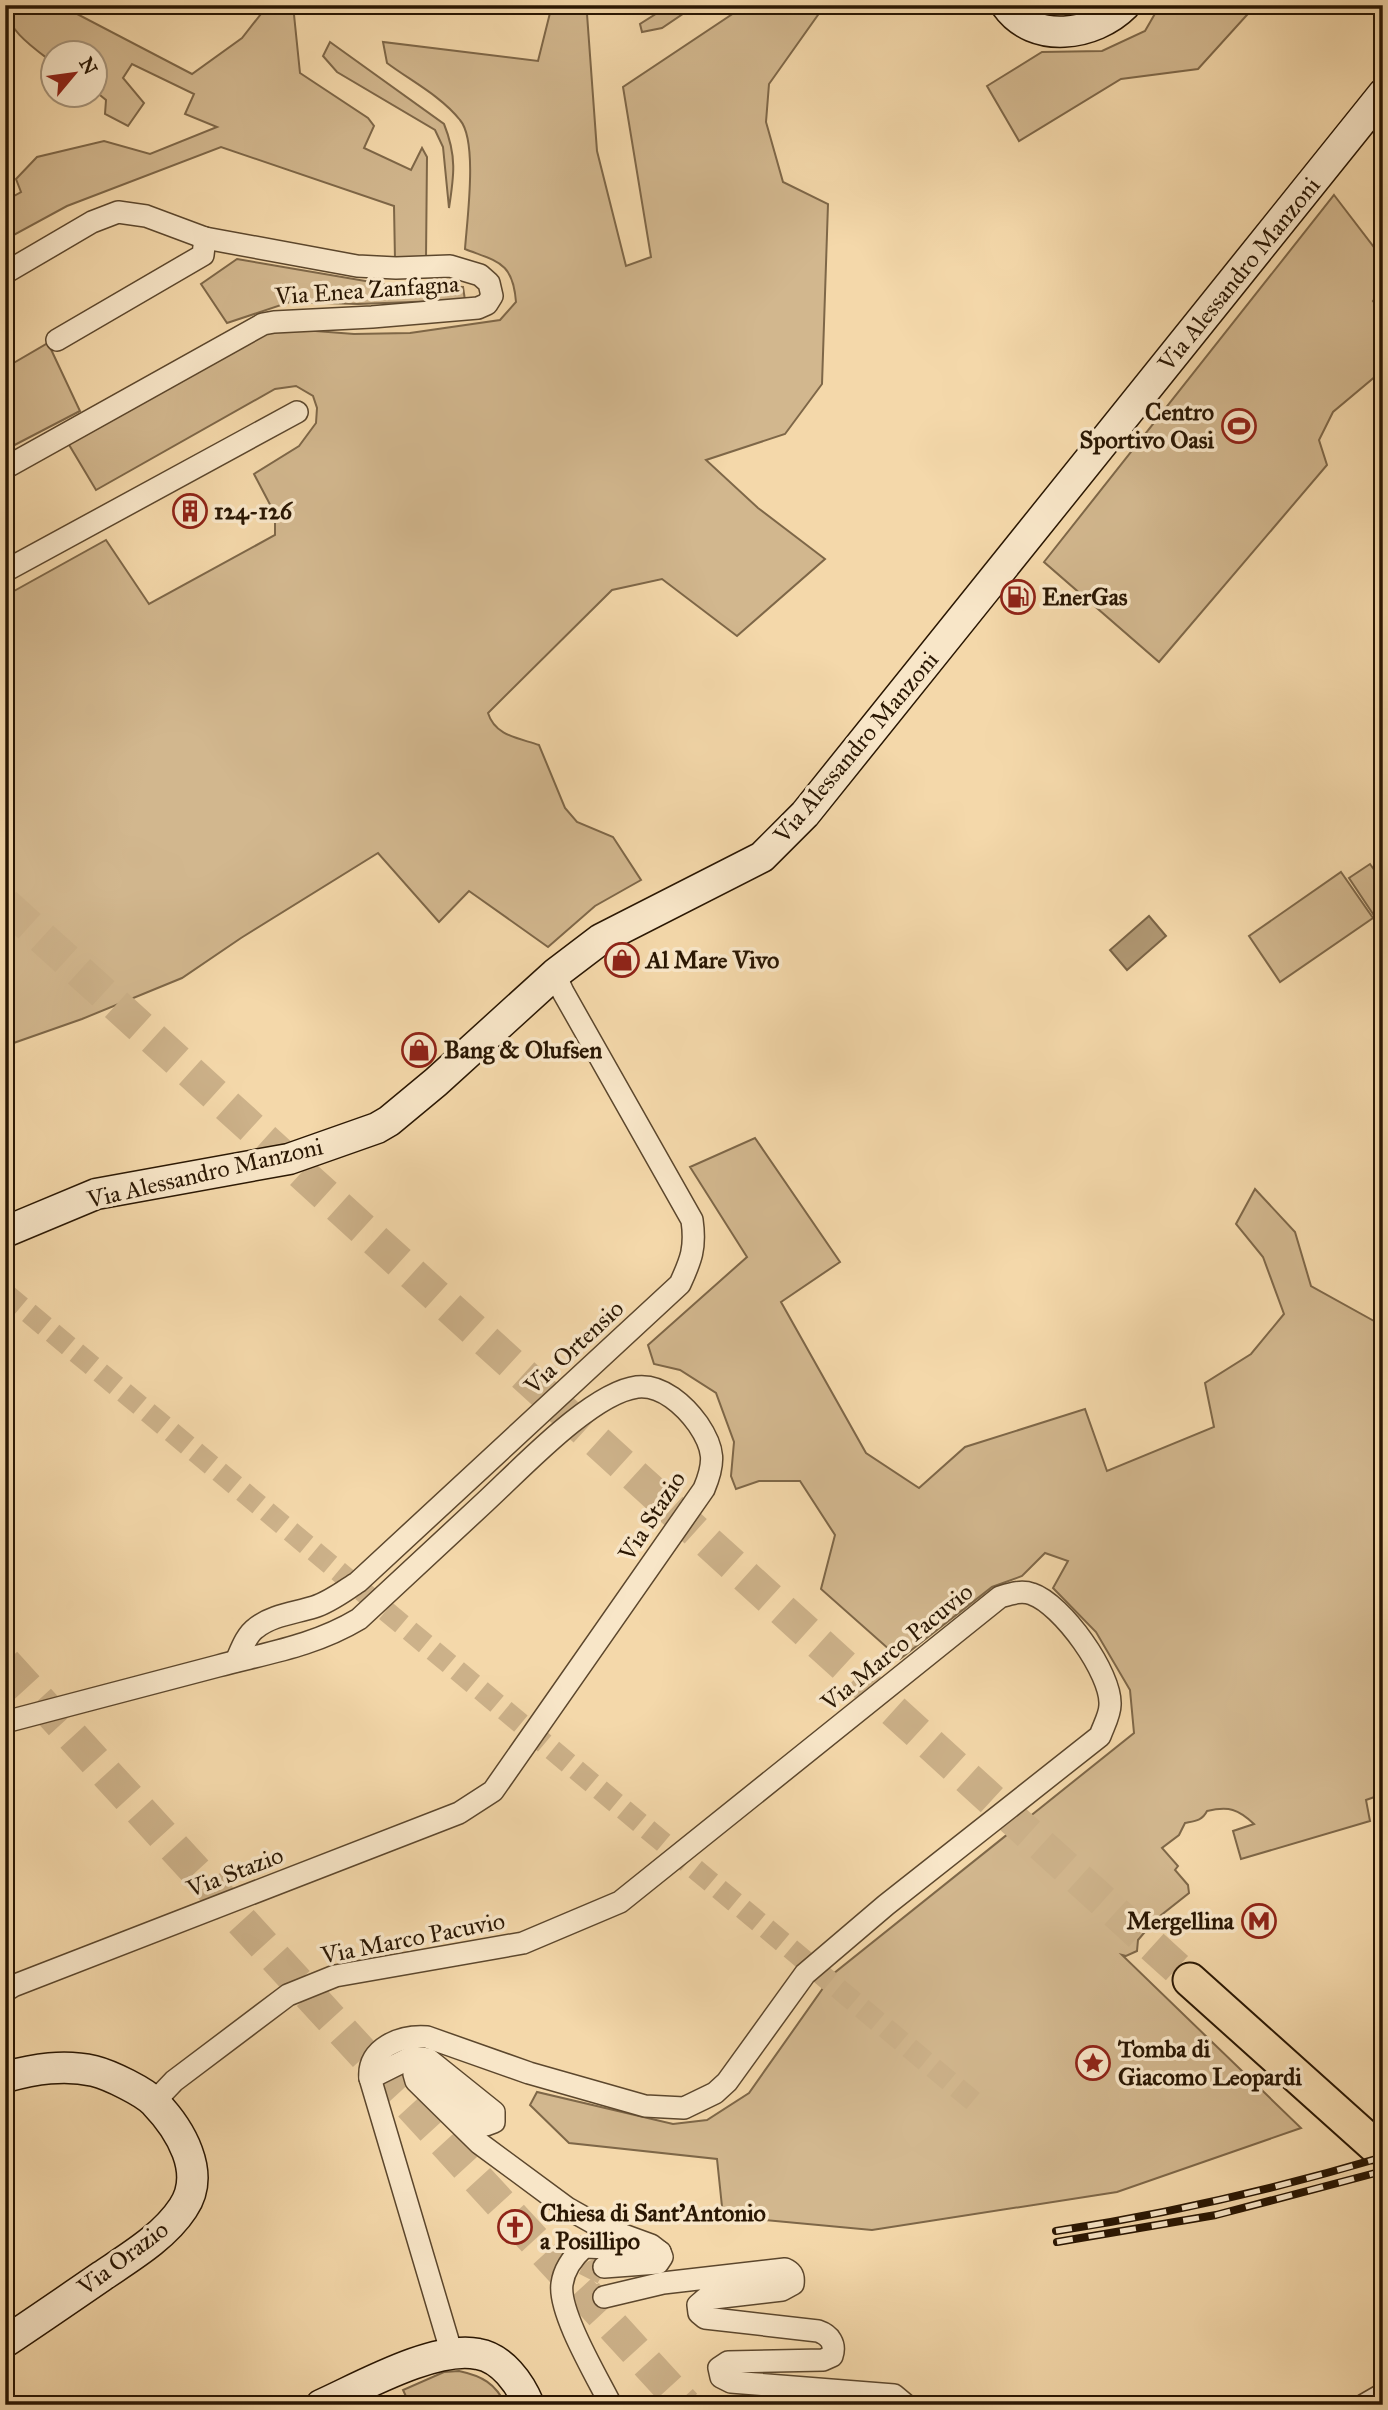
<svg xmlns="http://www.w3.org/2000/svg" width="1388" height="2410" viewBox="0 0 1388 2410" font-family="'IM FELL Great Primer',serif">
<rect width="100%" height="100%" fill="#f4d8aa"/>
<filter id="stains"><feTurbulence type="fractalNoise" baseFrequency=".00286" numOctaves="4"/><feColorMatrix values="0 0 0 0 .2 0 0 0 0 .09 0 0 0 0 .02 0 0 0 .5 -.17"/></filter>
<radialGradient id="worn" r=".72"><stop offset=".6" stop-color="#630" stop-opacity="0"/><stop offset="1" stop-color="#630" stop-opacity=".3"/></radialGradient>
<!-- green -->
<g fill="#d2b78e" stroke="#7e6748" stroke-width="2">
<path d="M5 5H60L192 74 242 38 268 5H293L300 73 368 118 374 126 364 148 411 170 422 148 427 157 426 258 395 260 394 206 221 147 67 206 12 236 5 225V201L21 192 16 179 37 157 104 141 150 154 217 127 185 114 194 94 132 64 123 78 144 103 128 126 105 114 106 100 95 91 94 52H52V62C35 49 5 29 5 5Z"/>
<path d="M552 5H592L587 14 597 151 626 266 651 257 623 87 746 5H825L769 84 766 122 783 182 828 204 822 384 785 434 706 460 758 508 825 559 737 636 662 579 612 590 488 713C495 736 519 738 539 745L565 808 577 822 613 837 641 880 595 906 548 947 469 891 439 922 378 853 241 938 182 978 82 1019 5 1046V596L106 540 149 604 275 535V514L254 474 299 446 316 423 317 408 313 396 296 386 275 389 96 490 65 438 264 327 354 334 410 333 500 320 516 302C513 262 498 262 465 249 467 220 478 141 460 120 441 96 411 81 387 63L383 42 538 61Z"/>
<polygon points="670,5 696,5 662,28 642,32 640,24"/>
<polygon points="1160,5 1256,5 1198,69 1121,79 1019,141 987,86 1042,52 1102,51 1145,31"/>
<path d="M330 42 444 124C457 156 454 176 449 208L443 147 435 130 337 72 323 56Z"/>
<polygon points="1334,195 1383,259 1383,288 1373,301 1383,316 1383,370 1333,412 1319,440 1327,465 1159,662 1044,562"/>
<polygon points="237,259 383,284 463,287 465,300 358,304 290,302 227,323 201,284"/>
<polygon points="48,343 80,411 5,450 5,368"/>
<polygon points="1370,864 1383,882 1383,912 1375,917 1349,878"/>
<polygon points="1341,872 1373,918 1280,982 1249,936"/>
<path d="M755 1138 840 1262 781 1302 866 1453 919 1488 965 1447 1085 1409 1107 1471 1214 1427 1205 1383 1251 1354 1284 1314 1263 1257 1236 1224 1255 1189 1295 1232 1311 1286 1383 1326V1794L1366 1800 1370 1821 1241 1859 1233 1831 1254 1824C1238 1809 1229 1806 1207 1811 1202 1821 1195 1821 1185 1823L1179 1835 1162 1848 1178 1866 1175 1870 1188 1885 1189 1893 1155 1920 1138 1940 1137 1951 1126 1956 1122 1955 1301 2128 1117 2192 872 2230 723 2216 717 2159 569 2143 530 2105 537 2092 673 2124 707 2120 749 2093 833 1974 1134 1733 1130 1690 1096 1632 1053 1588 1068 1561 1045 1553 1022 1576 992 1587 900 1659 821 1589 835 1535 800 1481H759L736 1489 731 1476 734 1442 716 1393 680 1370 654 1364 648 1345 747 1257 690 1167Z"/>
<path d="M459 2371C482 2376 495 2383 506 2405H410L403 2390 444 2372Z"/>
</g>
<!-- water -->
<polygon fill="#af9671" stroke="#7a6345" stroke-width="2" points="1149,916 1166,936 1127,970 1110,950"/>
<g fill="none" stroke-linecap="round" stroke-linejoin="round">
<!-- street-tunnel -->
<g stroke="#ccb189" stroke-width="21" stroke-dasharray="21 10" stroke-linecap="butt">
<polyline points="5,1293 979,2106"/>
<path d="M604 2267 592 2271 587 2281C590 2290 593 2296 604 2297"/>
</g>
<!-- primary-tunnel -->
<g stroke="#ccb189" stroke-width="33" stroke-dasharray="33 17" stroke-linecap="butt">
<polyline points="5,904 1190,1980"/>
<polyline points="5,1663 685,2405"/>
</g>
<!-- street casing -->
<g stroke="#5c472d" stroke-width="24">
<g id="street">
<polyline points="5,273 92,222 118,212 146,216 205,238 357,266 396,268 450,266 480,275 489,283 492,296 487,304 478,308 372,317 274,322 263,324 5,468"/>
<polyline points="57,340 203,255 205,238"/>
<polyline points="5,571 297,412"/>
<path d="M236 1661C241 1650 246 1635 256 1628 272 1615 295 1613 314 1607 330 1602 344 1591 358 1582L680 1284C691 1260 696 1248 692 1220L563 992 555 974"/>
<path d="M5 1722C76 1703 147 1685 218 1666 267 1653 314 1646 359 1619 401 1580 443 1541 485 1502 520 1470 591 1393 637 1387 662 1384 685 1406 698 1424 715 1449 715 1463 704 1489L493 1791 459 1813 13 1986 5 1991"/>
<polyline points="370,2078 412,2057 428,2059 494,2112 494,2122 486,2125 430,2074 421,2070 414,2074 416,2081 479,2143 567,2208 599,2226 651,2245 660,2252"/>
<path d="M154 2102 174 2081 288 1995 335 1976 523 1943 620 1902 1000 1597C1010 1594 1021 1590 1032 1594 1062 1604 1112 1674 1110 1705 1110 1715 1103 1727 1100 1736L886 1905 805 1974 727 2082 715 2093 684 2108 645 2106 529 2073 427 2037C401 2035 367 2048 370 2078L452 2354"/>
<polyline points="604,2267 658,2263 662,2257 660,2252"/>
<path d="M604 2297 663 2283 785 2269C792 2272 794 2277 793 2284L782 2290 705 2299 698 2305 699 2313 705 2318 818 2331C830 2335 836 2344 832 2356L823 2360 728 2362 719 2368 721 2377 731 2382 894 2395 906 2405"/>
<path d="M611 2405C597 2377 558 2312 562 2284 564 2269 573 2257 584 2247L638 2249"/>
<polyline points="1364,2405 1383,2394"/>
</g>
</g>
<!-- secondary casing -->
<g stroke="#2a1703" stroke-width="33">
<g id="secondary">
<path d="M1006 5C1034 45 1094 36 1125 5"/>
<polyline points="5,1232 96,1194 289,1159 377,1128 389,1121 436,1082 555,974 601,939 762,857 805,814 1383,94"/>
<path d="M5 2077C35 2069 64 2064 94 2071 110 2075 145 2092 155 2103 180 2129 207 2173 183 2208 164 2237 130 2257 102 2276 70 2298 38 2320 5 2342"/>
<path d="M321 2405C361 2387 435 2345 478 2354 502 2358 520 2383 529 2405"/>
</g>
</g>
<!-- primary casing -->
<g stroke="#2a1703" stroke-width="37">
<polyline id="primary" points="1190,1980 1375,2146"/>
</g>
<!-- street -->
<use href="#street" stroke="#f8e6c8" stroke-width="21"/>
<!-- secondary -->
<use href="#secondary" stroke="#f8e6c8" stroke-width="30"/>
<!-- primary -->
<use href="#primary" stroke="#f4d8aa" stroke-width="33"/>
<!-- rail casing -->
<g stroke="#2a1703" stroke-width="8">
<g id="rail">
<path d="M1056 2231C1167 2214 1275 2189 1383 2157"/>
<polyline points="1057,2242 1216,2215 1383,2171"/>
</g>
</g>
<!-- rail -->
<use href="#rail" stroke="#f8e6c8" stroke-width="5" stroke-dasharray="16" stroke-linecap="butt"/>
</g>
<!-- icons -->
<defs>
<g id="stadium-ring" transform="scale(1.75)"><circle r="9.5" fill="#f8e6c8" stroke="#8f2418" stroke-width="1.5"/><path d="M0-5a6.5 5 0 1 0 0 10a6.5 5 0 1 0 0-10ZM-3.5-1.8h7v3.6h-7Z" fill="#8f2418"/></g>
<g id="building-ring" transform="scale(1.75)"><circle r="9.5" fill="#f8e6c8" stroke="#8f2418" stroke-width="1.5"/><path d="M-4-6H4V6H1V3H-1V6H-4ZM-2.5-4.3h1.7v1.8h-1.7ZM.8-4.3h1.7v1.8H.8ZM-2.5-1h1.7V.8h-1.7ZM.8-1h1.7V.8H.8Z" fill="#8f2418"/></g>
<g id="fuel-ring" transform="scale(1.75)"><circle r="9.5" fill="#f8e6c8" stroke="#8f2418" stroke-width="1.5"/><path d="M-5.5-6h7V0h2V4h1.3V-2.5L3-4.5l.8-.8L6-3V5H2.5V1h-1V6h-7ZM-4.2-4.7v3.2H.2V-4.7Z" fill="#8f2418"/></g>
<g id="shop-ring" transform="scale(1.75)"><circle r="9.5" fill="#f8e6c8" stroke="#8f2418" stroke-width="1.5"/><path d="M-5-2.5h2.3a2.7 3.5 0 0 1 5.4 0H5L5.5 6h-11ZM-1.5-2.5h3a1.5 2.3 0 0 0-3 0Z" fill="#8f2418"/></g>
<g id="metro-ring" transform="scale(1.75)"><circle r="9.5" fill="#f8e6c8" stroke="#8f2418" stroke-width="1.5"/><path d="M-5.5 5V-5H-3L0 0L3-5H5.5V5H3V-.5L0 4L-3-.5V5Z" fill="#8f2418"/></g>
<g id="sight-ring" transform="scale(1.75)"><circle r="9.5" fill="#f8e6c8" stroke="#8f2418" stroke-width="1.5"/><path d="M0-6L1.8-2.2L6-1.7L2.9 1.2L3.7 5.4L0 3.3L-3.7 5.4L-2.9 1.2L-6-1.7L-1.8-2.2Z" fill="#8f2418"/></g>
<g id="church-ring" transform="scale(1.75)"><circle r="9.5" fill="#f8e6c8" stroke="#8f2418" stroke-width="1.5"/><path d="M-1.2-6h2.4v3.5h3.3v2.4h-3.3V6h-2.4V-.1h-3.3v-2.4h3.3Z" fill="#8f2418"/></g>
</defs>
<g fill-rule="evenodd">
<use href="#stadium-ring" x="1239" y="426"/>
<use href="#building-ring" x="190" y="511"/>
<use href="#fuel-ring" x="1018" y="597"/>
<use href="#shop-ring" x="622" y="960"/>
<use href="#shop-ring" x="419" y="1050"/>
<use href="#metro-ring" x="1259" y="1921"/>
<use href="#sight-ring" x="1093" y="2063"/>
<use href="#church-ring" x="515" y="2227"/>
</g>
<g text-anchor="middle" stroke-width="7" stroke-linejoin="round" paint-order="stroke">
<!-- street labels -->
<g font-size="24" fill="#2a1703" stroke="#f8e6c8">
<text transform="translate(1239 274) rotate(-51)" y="8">Via Alessandro Manzoni</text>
<text transform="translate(367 290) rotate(-4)" y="8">Via Enea Zanfagna</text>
<text transform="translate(856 747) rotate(-50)" y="8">Via Alessandro Manzoni</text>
<text transform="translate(205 1173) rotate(-13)" y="8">Via Alessandro Manzoni</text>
<text transform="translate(574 1347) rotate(-43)" y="8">Via Ortensio</text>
<text transform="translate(652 1516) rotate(-57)" y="8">Via Stazio</text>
<text transform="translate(897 1647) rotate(-39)" y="8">Via Marco Pacuvio</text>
<text transform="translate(235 1872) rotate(-21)" y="8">Via Stazio</text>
<text transform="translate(413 1938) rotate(-11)" y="8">Via Marco Pacuvio</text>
<text transform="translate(123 2258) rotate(-37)" y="8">Via Orazio</text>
</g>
<!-- poi labels -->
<g font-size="24" font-weight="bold" fill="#2a1703" stroke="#f8e6c8" text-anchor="start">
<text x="1214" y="420" text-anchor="end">Centro<tspan x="1214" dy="28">Sportivo Oasi</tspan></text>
<text x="214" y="519">124-126</text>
<text x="1042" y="605">EnerGas</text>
<text x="646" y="968">Al Mare Vivo</text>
<text x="444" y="1058">Bang &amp; Olufsen</text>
<text x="1234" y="1929" text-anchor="end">Mergellina</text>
<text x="1118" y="2057">Tomba di<tspan x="1118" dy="28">Giacomo Leopardi</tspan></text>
<text x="540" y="2221">Chiesa di Sant'Antonio<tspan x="540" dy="28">a Posillipo</tspan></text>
</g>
</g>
<!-- margin -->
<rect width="1388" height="2410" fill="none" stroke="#f4d8aa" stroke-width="28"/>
<rect x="7" y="7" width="1374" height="2396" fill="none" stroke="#2a1703" stroke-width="3.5"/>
<rect x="14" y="14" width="1360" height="2382" fill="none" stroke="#2a1703" stroke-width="2"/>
<!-- north arrow -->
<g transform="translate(74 74) rotate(61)"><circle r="33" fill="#f8e6c8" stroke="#a69379" stroke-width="2"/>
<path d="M0-5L12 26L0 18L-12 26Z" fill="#8f2418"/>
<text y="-10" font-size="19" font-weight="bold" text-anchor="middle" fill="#2a1703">N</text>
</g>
<rect width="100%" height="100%" filter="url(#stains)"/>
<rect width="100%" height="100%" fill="url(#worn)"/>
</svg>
